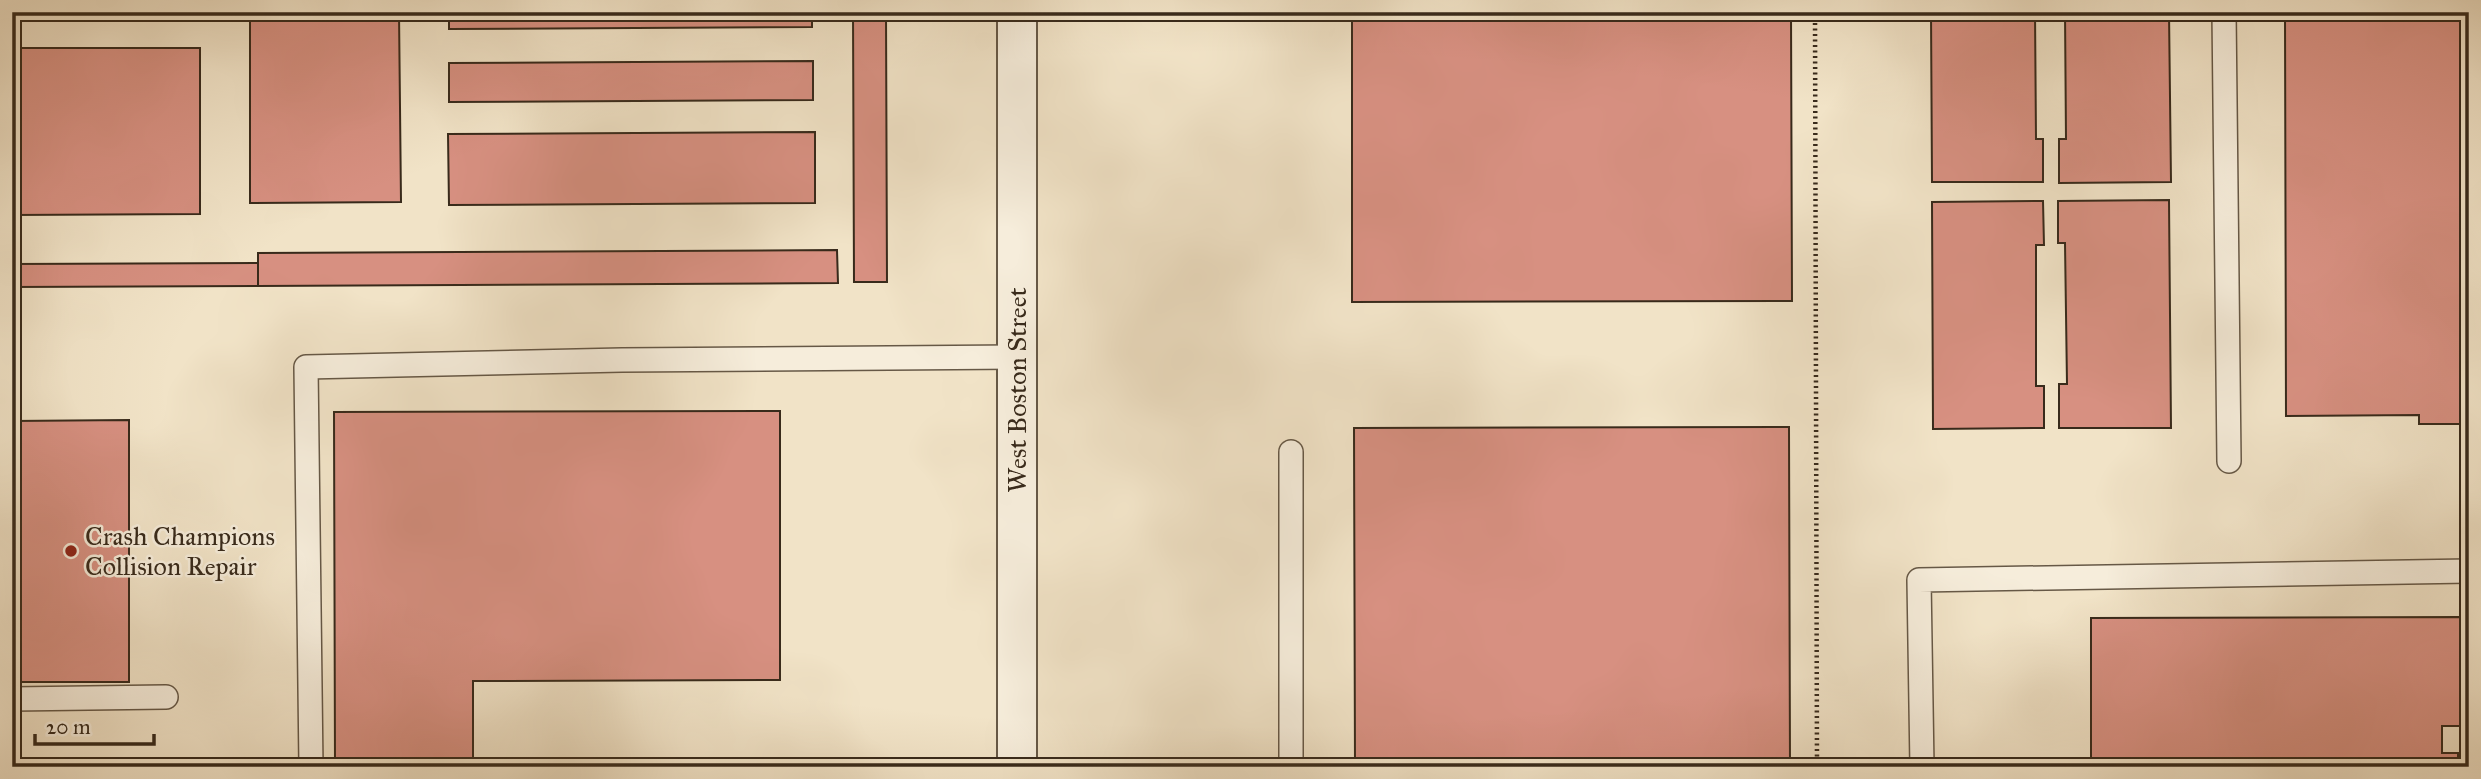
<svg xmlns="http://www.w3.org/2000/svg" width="2481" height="779" viewBox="0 0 2481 779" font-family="'IM FELL Great Primer',serif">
<rect width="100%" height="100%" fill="#f1e3c7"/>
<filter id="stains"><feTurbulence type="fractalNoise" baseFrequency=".00286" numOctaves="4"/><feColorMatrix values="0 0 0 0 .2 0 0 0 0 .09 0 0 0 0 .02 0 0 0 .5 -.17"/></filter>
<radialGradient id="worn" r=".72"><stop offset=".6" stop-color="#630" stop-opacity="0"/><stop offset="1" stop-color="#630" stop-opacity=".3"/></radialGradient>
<!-- building -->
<g fill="#d79081" stroke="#382a1b" stroke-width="2">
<polygon points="12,12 199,12 199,14 12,15"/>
<polygon points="250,12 399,12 401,202 250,203"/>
<polygon points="449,12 812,12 812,27 449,29"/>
<polygon points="853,12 886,12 887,282 854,282"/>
<polygon points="1352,12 1791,12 1792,301 1352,302"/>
<polygon points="1931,12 2035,12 2036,139 2043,139 2043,182 1932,182"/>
<polygon points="2065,12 2169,12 2171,182 2059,183 2059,139 2066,139"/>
<polygon points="2285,12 2465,12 2466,424 2419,424 2419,415 2286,416"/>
<polygon points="12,48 200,48 200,214 12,215"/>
<polygon points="813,61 813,100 449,102 449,63"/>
<polygon points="815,132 815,203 449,205 448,134"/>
<polygon points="2169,200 2171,428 2059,428 2059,384 2067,384 2065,243 2058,243 2058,201"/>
<polygon points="2043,201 2044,245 2036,245 2036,386 2044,386 2044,428 1933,429 1932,202"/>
<polygon points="837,250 838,283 258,286 258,253"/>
<polygon points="258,263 258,286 12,287 12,264"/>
<polygon points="780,411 780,680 473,681 473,767 335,767 334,412"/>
<polygon points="129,420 129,682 12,682 12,421"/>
<polygon points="1789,427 1790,767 1355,767 1354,428"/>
<polygon points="2461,617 2461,726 2442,726 2442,753 2458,753 2458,767 2091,767 2091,618"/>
</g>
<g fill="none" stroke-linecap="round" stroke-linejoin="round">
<!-- lane casing -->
<g stroke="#665846" stroke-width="26">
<g id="lane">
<polyline points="2224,12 2229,461"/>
<polyline points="1291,452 1291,767"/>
<polyline points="12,699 166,697"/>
<polyline points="311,767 306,367 622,360 1017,357"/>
<polyline points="1922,767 1919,580 2469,571"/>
</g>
</g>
<!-- street casing -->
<g stroke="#665846" stroke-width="42">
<polyline id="street" points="1017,12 1017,767"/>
</g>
<!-- path -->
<polyline stroke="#382a1b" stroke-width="4.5" stroke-dasharray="2 3.5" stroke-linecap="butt" points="1815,12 1817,767"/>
<!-- lane -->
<use href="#lane" stroke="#f6eddb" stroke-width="23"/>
<!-- street -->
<use href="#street" stroke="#f6eddb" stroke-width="38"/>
</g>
<!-- markers -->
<circle fill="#8f2418" stroke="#f6eddb" stroke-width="2.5" cx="71" cy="551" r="7"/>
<g text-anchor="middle" stroke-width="5" stroke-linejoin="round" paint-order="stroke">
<!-- street labels -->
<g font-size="26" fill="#382a1b" stroke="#f6eddb">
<text transform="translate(1017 390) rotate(-90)" y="9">West Boston Street</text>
</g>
<!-- poi labels -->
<g font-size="26" fill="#382a1b" stroke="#f6eddb" text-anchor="start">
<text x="85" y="545">Crash Champions<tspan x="85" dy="30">Collision Repair</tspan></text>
</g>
</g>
<!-- margin -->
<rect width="2481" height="779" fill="none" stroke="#f1e3c7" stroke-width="42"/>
<rect x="14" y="14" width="2453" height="751" fill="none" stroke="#382a1b" stroke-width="3.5"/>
<rect x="21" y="21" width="2439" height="737" fill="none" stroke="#382a1b" stroke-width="2"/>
<!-- scale -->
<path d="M35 734v10h119v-10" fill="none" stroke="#382a1b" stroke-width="3.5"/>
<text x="46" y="734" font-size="21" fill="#382a1b" stroke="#f6eddb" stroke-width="5" paint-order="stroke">20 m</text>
<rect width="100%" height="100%" filter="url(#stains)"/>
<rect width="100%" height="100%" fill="url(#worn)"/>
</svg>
